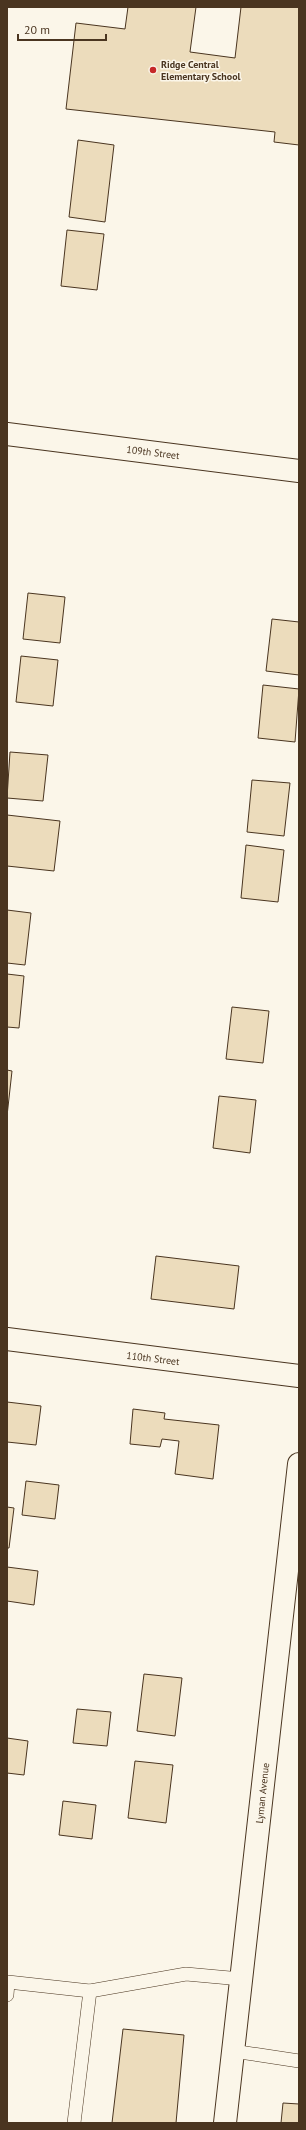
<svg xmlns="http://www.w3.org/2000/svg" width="306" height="2130" viewBox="0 0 306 2130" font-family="'PT Sans',sans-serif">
<rect width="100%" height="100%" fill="#fbf6e9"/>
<!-- building -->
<g fill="#ecdcbc" stroke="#4a3520">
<polygon points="128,7 196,7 190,52 235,58 241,7 299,7 299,145 274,142 275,132 66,109 76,23 125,29"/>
<polygon points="78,140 114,145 105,222 69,217"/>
<polygon points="67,230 104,234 97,290 61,286"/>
<polygon points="28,593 65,597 60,643 23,639"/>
<polygon points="272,619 299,622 299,675 266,671"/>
<polygon points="21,656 58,660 53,706 16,702"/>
<polygon points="263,685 299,689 295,742 258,738"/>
<polygon points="10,752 48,755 43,801 7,798"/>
<polygon points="252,780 290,783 284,836 247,832"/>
<polygon points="7,815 60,821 54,871 7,866"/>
<polygon points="246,845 284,850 278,902 241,898"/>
<polygon points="7,910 31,913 25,965 7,963"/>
<polygon points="7,974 24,976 19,1028 7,1027"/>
<polygon points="232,1007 269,1011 263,1063 226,1059"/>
<polygon points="7,1070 12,1071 7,1116"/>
<polygon points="219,1096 256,1100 250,1153 213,1148"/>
<polygon points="156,1256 239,1266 234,1309 151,1299"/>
<polygon points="7,1402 41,1406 36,1445 7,1442"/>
<polygon points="133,1409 165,1413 164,1419 219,1425 213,1479 175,1474 179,1441 162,1439 160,1447 130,1444"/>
<polygon points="26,1481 59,1485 55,1519 22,1515"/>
<polygon points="7,1507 14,1508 9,1548 7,1548"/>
<polygon points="7,1567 38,1571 34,1605 7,1601"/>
<polygon points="144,1674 182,1678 175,1736 137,1731"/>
<polygon points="77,1709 111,1712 107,1746 73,1743"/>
<polygon points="7,1738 28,1741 24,1775 7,1773"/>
<polygon points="135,1761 173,1765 166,1823 128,1818"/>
<polygon points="63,1801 96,1805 92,1839 59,1835"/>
<polygon points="123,2029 184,2035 176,2123 112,2123"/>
<polygon points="283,2103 299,2104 299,2123 281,2123"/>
</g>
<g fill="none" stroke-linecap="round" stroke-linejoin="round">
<!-- service casing -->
<g stroke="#4a3520" stroke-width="14">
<g id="service">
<polyline points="7,1995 8,1982 90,1991 186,1974 241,1979"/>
<polyline points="233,2051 299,2061"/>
<polyline points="74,2123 90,1991"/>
</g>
</g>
<!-- minor casing -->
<g stroke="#4a3520" stroke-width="24">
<g id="minor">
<polyline points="7,434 299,471"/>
<polyline points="7,1339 299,1376"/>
<polyline points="225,2123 299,1464"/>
</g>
</g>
<!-- service -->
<use href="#service" stroke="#fbf6e9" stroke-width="13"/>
<!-- minor -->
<use href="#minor" stroke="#fbf6e9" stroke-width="22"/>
</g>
<!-- markers -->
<circle fill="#c62828" stroke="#fbf6e9" stroke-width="1.5" cx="153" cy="70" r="4"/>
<g text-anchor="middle" stroke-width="3" stroke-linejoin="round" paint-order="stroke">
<!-- poi labels -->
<g font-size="10" font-weight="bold" fill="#4a3520" stroke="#fbf6e9" text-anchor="start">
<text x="161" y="68">Ridge Central<tspan x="161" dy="12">Elementary School</tspan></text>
</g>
<!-- street labels -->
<g font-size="10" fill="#4a3520" stroke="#fbf6e9">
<text transform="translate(153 452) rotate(7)" y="4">109th Street</text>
<text transform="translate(153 1358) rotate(7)" y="4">110th Street</text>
<text transform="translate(262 1793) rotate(-84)" y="4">Lyman Avenue</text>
</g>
</g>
<!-- border -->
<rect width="306" height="2130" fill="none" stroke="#4a3520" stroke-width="16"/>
<!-- scale -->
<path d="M18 34v6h88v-6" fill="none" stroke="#4a3520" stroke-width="2"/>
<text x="24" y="34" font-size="12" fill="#4a3520" stroke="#fbf6e9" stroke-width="3" paint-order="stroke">20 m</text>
</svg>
